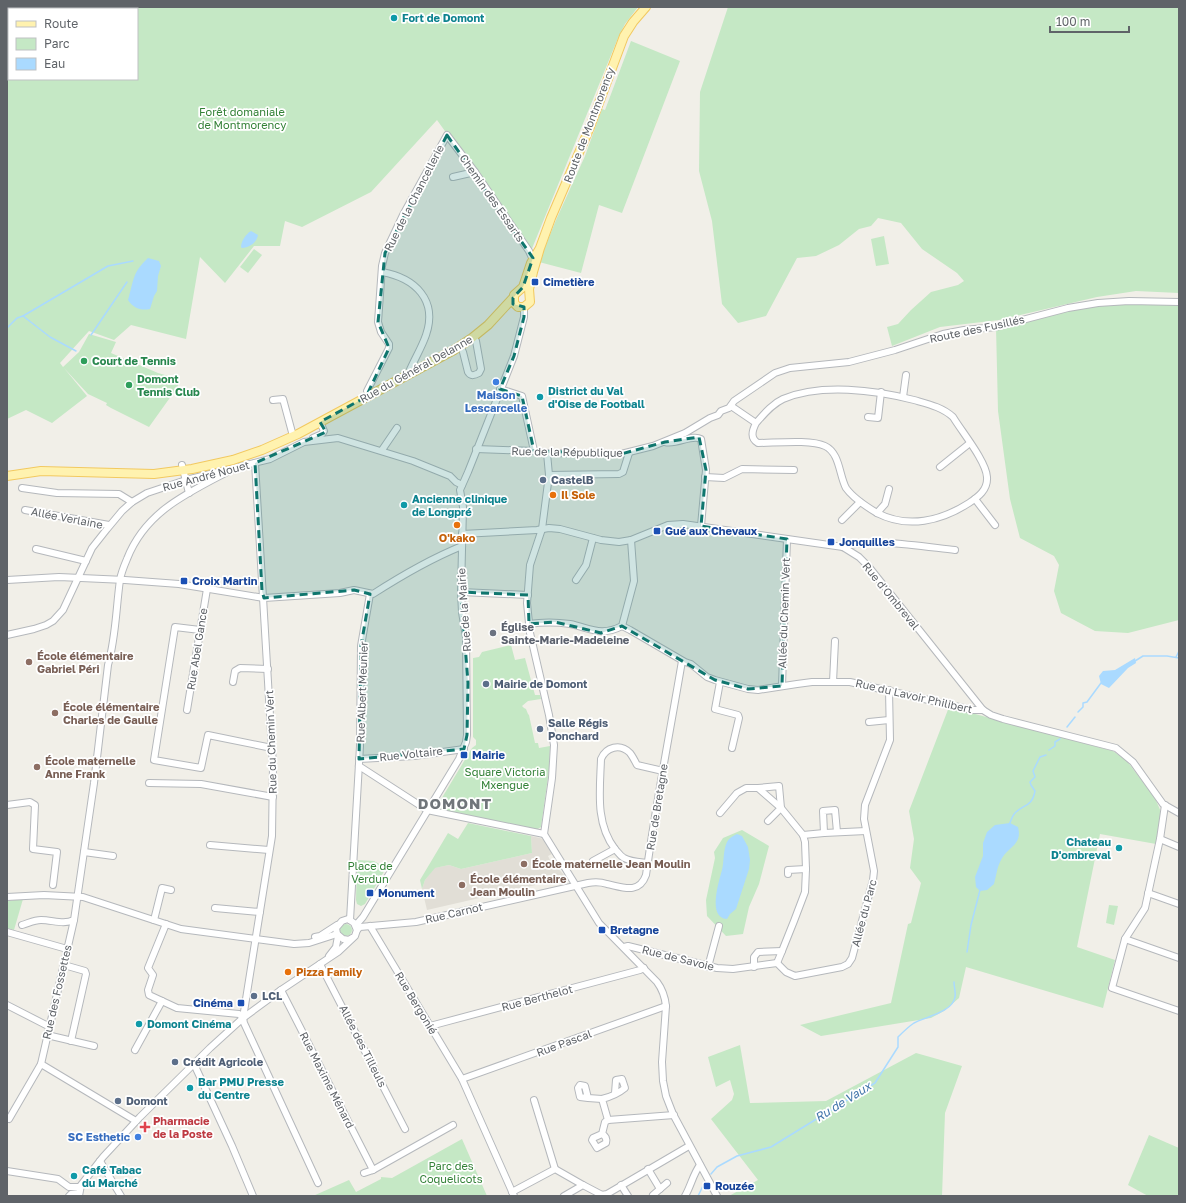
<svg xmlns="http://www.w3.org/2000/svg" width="1186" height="1203" viewBox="0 0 1186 1203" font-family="'Golos Text',sans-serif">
<rect width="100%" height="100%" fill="#f1efe8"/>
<!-- education -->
<polygon fill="#e1ded6" points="531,836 544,839 552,854 548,856 552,864 554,864 564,875 564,878 560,883 559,880 553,881 427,910 422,889 425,880 434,868 449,865 461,869 532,853"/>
<!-- green -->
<g fill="#c5e8c5" fill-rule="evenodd">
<path d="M7 7H638L625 24 618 38 531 251 437 120 371 192 302 227 285 221 280 246H254L225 283 200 257 186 339 131 325 114 340 89 331 60 363 63 367 79 352 89 334 116 342 111 353 158 373 179 379 177 391 174 392 149 427 111 408 106 405 107 403 88 394 64 368 87 396 52 423 26 410 7 419ZM9 9H137V79H9Z"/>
<polygon points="728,7 1179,7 1179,293 1136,291 1097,297 999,320 940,327 892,346 887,327 898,324 911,310 931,292 958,285 964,281 957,273 922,249 901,223 878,218 871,226 859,229 839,245 816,256 797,258 766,316 738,323 722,304 712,221 699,171 700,92"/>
<polygon points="631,41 680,61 622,213 599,205 581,273 539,262 556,220 585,156 602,109 605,110"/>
<polygon points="884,236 889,264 876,266 871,239"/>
<polygon points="254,249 262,255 248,273 240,267"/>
<polygon points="1179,302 1179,620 1128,633 1095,631 1061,613 1054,591 1059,565 1054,556 1020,538 1010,499 998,411 996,327 1098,303"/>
<polygon points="511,645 515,660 525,658 535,695 540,695 541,699 528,701 522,706 524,708 526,709 528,714 529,715 535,743 538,743 539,748 550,746 549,770 541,827 536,830 439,810 437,806 472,748 476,745 476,740 473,737 473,658 479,657 482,652"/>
<polygon points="949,707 1113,751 1127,761 1155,798 1161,812 1156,844 1100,834 1077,947 1115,960 1103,1008 966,967 959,998 944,1011 931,1018 821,1036 800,1025 891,1003 908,924 911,923 921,883 910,868 914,839 909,811"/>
<polygon points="468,823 531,836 532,853 461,869 449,865 435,868 425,880 422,889 420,880 448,833 458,839"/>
<polygon points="742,830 769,846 759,884 749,907 743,934 726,936 707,916 706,900 715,858 714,852 723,838"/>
<polygon points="357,860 374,861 386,868 365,904 361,906 357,904 356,900"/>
<polygon points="23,899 14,930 7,928 7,901"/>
<polygon points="1109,905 1118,906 1114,925 1106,923"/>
<circle cx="346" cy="930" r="6"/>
<polygon points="740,1045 750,1103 826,1101 916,1053 962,1066 945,1113 942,1196 729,1196 758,1180 711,1119 732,1100 734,1094 730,1080 716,1087 708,1057"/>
<polygon points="1149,1135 1179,1148 1179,1196 1148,1196 1128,1185"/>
<polygon points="462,1139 487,1196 313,1196 349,1180 356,1192 381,1179 381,1177 392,1178"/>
</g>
<!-- water -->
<g fill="#aadaff">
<path d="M251 231 258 235C257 242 250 247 242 248L241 247C241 241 246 234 251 231Z"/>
<path d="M148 258 159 261 161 266 158 276 157 291 154 296 150 309C141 311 133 308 128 300 134 280 132 273 148 258Z"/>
<polygon points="1135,658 1136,663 1128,668 1109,688 1101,684 1099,676 1103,671 1115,670"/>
<path d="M1010 823 1018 827C1023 846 1007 846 1000 862 997 868 996 877 994 884L987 890 980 891 976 887 975 877 983 856V843L987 832 995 825Z"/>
<path d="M737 834 742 836 748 847 750 860 749 869 736 909 730 914 727 919C707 918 719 881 722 870 724 862 723 850 727 842 729 838 733 836 737 834Z"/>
</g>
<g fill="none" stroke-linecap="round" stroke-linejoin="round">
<!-- stream -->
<g stroke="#aadaff" stroke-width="1.5">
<polyline points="23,316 108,266 133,261"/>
<polyline points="7,328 17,318 23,316 50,337 76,351"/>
<polyline points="91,335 127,282"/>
<polyline points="1176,657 1179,651"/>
<polyline points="1135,661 1143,656 1167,656 1179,658"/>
<polyline points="1078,712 1083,707 1083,703 1087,702 1101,683"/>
<polyline points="1067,727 1075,717"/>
<polyline points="1049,750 1055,746 1055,742 1060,739"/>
<path d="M1009 825C1011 821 1012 816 1015 813 1024 804 1032 807 1035 791L1031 785 1030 782 1035 777 1033 771 1040 757 1046 755"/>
<polyline points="967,952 971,925 980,890"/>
<path d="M711 1174 717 1167 737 1156 771 1147 875 1083 898 1047V1037C903 1032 908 1027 914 1023 925 1017 953 1012 955 997 956 993 954 987 954 982"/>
<polyline points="698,1196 703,1186"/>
</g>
<!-- minor casing -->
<g stroke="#b5b8bc" stroke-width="8">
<g id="minor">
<polyline points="453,177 475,172"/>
<path d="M382 272C415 278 438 300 426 335 422 347 414 360 409 372L410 374"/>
<path d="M460 346 463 352 468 372C471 377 475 375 479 373L481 369 476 341 473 337"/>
<polyline points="500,389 522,396 534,451"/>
<polyline points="369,396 367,391 389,348 389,344 381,332 378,322 382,266 385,253 403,215 447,135 475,172 529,251 534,262"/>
<polyline points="903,397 906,375"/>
<polyline points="273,400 283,399 293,436"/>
<path d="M731 406 756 423C752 431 750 438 758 443 774 443 811 439 825 446 840 453 839 475 846 488 853 498 867 507 877 513 908 529 941 521 969 503 978 497 988 490 987 477 986 461 962 432 953 417 942 407 928 404 914 400 875 390 821 383 783 399 772 404 764 414 756 423"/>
<polyline points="868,417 878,418 881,392"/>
<polyline points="313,438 322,434 324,431 320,422"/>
<path d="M665 442C677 445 692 434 701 439L706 470 701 526"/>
<polyline points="476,449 534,451 547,453 621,454 653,446 685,433 710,418 718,415 721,411 729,408 734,401 775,373 790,368 849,362 895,350 943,334 964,330 996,327 1068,308 1098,303 1129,301 1179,302"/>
<polyline points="382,450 397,428"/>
<polyline points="255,463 273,766 272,836 243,1018 244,1023 318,1183"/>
<polyline points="182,465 189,493"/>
<polyline points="940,467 970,443"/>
<polyline points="549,475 619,474 623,472 629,453"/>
<polyline points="705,477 724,478 742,469 794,470"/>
<polyline points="22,488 57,493 119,494 132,502"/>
<polyline points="975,499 995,525"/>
<polyline points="25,510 109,525"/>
<polyline points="877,513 885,504 889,489"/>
<polyline points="842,520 860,502"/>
<polyline points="462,534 537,530 549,528 560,529 601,540 619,542 631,540 668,525 683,524 843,547 859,557 869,567 983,710 991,715 1003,719 1116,748 1133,762 1163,804 1179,813"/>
<path d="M843 547C869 537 926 547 955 550"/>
<polyline points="36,549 86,561"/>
<path d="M7 580 59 577 125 580 179 584 264 598 340 593 354 590 373 594C401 576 430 559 462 546"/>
<polyline points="576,580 586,565 593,538"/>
<polyline points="461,592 528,595"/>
<path d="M529 624C542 622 556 622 570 624 590 628 601 637 622 626L634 581 631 540"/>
<polyline points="622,626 630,630 685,662 691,664 707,677 715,680 748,689 758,690 797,684 812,682 850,682 972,710 983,710"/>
<polyline points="200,630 175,627 154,760 201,768 208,735 272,748"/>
<polyline points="7,635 34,629 46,625 53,621 63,610 92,548 107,529 122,511 132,502 147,493 186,480 270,459 304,442 338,438 413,461 450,476 456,482 462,485"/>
<polyline points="233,682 235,671 240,668 268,669"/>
<polyline points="720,682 715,709 738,715 739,718 732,748"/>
<polyline points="833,682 835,641"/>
<polyline points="782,686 787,539"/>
<polyline points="187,710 207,589"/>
<polyline points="869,722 889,720"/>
<polyline points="359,759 414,756 464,749"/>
<polyline points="359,766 427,810 544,834"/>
<polyline points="149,783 201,784 273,797"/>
<polyline points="758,788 779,786 781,808 768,821"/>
<polyline points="7,805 30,802 35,805 33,849 57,852 53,885"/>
<polyline points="1165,805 1160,839 1145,908 1125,939 1112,988 1179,1011"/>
<polyline points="720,813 737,793 746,788 758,788 781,808 803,835 805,842 806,869 805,892 794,921 782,951"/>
<polyline points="824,833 823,811 835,810 837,832"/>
<path d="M544 834 599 923 657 982C663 990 665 997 666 1006L662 1062 663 1081 666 1096 673 1114 717 1196"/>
<polyline points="544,834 552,778 554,745 549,715 530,633 527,603 530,565 542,529 549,475 547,453"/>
<polyline points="803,835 824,833 866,831"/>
<polyline points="1160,839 1179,847"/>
<polyline points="210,845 269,850"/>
<polyline points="84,852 113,856"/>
<polyline points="593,861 615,849"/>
<path d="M648 863C640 862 631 862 624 858 620 856 618 852 615 849 595 823 600 790 601 759 606 747 620 743 630 753 633 757 635 761 637 765L663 771"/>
<polyline points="788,874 788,870 806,869"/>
<polyline points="1148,893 1179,904"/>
<polyline points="7,897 44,895 83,897 181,929 294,944 309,943 337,934"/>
<polyline points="215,908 260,912"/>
<polyline points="154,920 162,888 171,890"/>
<polyline points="350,920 360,746 361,646 370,594"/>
<polyline points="166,924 148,968 153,975 148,990 149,995 177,1008 239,1014 243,1018"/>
<path d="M22 925C29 923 34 920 41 920 53 920 63 925 74 920L94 783 108 665C116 637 116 608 120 580 121 573 124 566 127 559 146 510 190 492 233 469"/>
<polyline points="356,925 363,917 459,759 466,742 467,735 466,637 462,612 461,592 463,507 460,490 468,472 514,356 524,317 524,307"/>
<polyline points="370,926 462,1079 514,1196"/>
<path d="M357 930 360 927 416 922 588 883C594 882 601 882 607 884 622 887 639 895 646 875 656 803 670 732 682 661"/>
<polyline points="7,932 67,949"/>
<polyline points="315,937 320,936 337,925"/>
<polyline points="1125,939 1179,958"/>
<polyline points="624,947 628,946 717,968 733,969 777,963 786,972 795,976 842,967 848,964 852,958 873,880 874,871 864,819 865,805 890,740 889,690"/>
<polyline points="329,956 336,947 338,936"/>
<polyline points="320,964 405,1129"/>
<polyline points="64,965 85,971 86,974 71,1041"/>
<polyline points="708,967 719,926"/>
<polyline points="754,967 754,957 758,952 782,951 777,963"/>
<polyline points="281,990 373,1170 364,1173"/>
<polyline points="7,1005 48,1026"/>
<polyline points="430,1026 640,970 644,968"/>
<polyline points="47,1035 94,1046"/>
<polyline points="135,1050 162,1001"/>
<polyline points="41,1064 136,1121"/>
<polyline points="194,1064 232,1146 253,1196"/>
<polyline points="462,1079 666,1006"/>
<polyline points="588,1098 580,1097 578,1088 580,1085 585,1086 588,1098 602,1099"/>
<polyline points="534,1100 555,1169"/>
<polyline points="7,1118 9,1119 41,1064 74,920"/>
<path d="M608 1120 602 1099C610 1097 619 1093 625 1088L622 1079 616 1080 615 1093"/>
<path d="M602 1134C606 1136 607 1139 606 1143L597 1148 592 1140 593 1138 602 1134 605 1122 608 1120 674 1115"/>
<polyline points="100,1161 121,1196"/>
<polyline points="648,1169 660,1189 667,1183"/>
<polyline points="373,1170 453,1125"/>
<polyline points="7,1171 58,1179 69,1187 80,1187"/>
<polyline points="621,1185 628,1196"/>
<polyline points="512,1192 555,1169 583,1185"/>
<polyline points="653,1195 660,1189"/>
<polyline points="69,1196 71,1194 79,1193"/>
<polyline points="79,1196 81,1185 103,1157 140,1117 210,1048 243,1018 281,990 338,952 355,936 357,930 354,923 348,919 342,921 336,928 337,934 343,939 349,940 352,938"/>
<polyline points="564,1196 583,1185 602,1195 607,1194 689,1146"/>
<path d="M685 1196C691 1186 693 1174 700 1165"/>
</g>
</g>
<!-- major casing -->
<g stroke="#f2c960" stroke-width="10">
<g id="major">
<polyline points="540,248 531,263 523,287 514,295 514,303 518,307 524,307 530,302 529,289 533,272 540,248 551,218 590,127 624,36 633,22 646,7"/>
<polyline points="7,476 41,471 154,474 192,469 233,460 262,450 298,434 454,350 472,338 488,325 513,298"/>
</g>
</g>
<!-- minor -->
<use href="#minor" stroke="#fff" stroke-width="6"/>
<!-- major -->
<use href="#major" stroke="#fff2af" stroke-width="8"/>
</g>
<!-- marked area -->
<path fill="#0f766e" fill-opacity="0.2" stroke="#0f766e" stroke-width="3" stroke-dasharray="8 5" stroke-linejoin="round" d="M447 135 533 258 523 287 513 298V304L524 307V317L514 356 500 389 522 396 534 451 621 454 665 442 699 437 706 470 701 526 787 539 782 686 748 689 715 680 622 626 601 633 555 622 529 624 528 595 461 592 468 683 467 735 464 749 359 759 361 646 370 594 354 590 264 598 262 591 255 463 326 432 320 422 366 397 389 348 378 322 385 253Z"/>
<!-- markers -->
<g fill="#0f9aa8" stroke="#fff" stroke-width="1.5">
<circle cx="394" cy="18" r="4"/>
<circle cx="540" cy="397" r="4"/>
<circle cx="404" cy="505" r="4"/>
<circle cx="1119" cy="848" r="4"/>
<circle cx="139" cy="1024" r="4"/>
<circle cx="190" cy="1088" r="4"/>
<circle cx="74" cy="1176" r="4"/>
</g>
<g fill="#1a4fb4" stroke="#fff" stroke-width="1.5">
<rect x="531" y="278" width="8" height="8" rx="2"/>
<rect x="653" y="527" width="8" height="8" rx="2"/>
<rect x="827" y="538" width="8" height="8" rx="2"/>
<rect x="180" y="577" width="8" height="8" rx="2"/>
<rect x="460" y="751" width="8" height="8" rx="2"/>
<rect x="366" y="889" width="8" height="8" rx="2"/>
<rect x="598" y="926" width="8" height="8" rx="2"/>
<rect x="237" y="999" width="8" height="8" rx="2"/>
<rect x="703" y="1182" width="8" height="8" rx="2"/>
</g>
<g fill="#2e9e5b" stroke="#fff" stroke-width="1.5">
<circle cx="84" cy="361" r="4"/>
<circle cx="129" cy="385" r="4"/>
</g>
<g fill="#3f7fe0" stroke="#fff" stroke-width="1.5">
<circle cx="496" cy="382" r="4"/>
<circle cx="138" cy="1137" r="4"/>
</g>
<g fill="#5c6f8a" stroke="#fff" stroke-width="1.5">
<circle cx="543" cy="480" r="4"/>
<circle cx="486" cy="684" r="4"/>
<circle cx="540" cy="729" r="4"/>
<circle cx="254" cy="996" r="4"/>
<circle cx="175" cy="1062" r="4"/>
<circle cx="118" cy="1101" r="4"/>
</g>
<g fill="#e8710a" stroke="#fff" stroke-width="1.5">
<circle cx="553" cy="495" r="4"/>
<circle cx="457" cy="525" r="4"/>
<circle cx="288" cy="972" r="4"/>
</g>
<circle fill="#6b7280" stroke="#fff" stroke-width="1.5" cx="493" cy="633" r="4"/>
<g fill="#8d6e63" stroke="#fff" stroke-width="1.5">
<circle cx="29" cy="662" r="4"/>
<circle cx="55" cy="713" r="4"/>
<circle cx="37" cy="767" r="4"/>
<circle cx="524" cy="864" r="4"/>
<circle cx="462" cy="885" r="4"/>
</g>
<path fill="#e0444e" stroke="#fff" stroke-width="1.5" d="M143 1121h4v4h4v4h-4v4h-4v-4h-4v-4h4z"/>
<g text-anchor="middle" stroke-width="3.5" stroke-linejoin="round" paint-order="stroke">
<!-- culture labels -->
<g font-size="11" font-weight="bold" fill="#0d838f" stroke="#fff" text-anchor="start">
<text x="402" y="22">Fort de Domont</text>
<text x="548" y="395">District du Val<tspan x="548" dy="13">d'Oise de Football</tspan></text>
<text x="412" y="503">Ancienne clinique<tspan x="412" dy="13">de Longpré</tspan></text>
<text x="1111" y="846" text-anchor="end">Chateau<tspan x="1111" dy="13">D'ombreval</tspan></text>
<text x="147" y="1028">Domont Cinéma</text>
<text x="198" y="1086">Bar PMU Presse<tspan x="198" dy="13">du Centre</tspan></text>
<text x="82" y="1174">Café Tabac<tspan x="82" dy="13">du Marché</tspan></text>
</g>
<!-- park labels -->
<g font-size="11" fill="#348238" stroke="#fff">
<text x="242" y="116">Forêt domaniale<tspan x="242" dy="13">de Montmorency</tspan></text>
<text x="505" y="776">Square Victoria<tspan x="505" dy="13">Mxengue</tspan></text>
<text x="370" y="870">Place de<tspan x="370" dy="13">Verdun</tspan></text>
<text x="451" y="1170">Parc des<tspan x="451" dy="13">Coquelicots</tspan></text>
</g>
<!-- street labels -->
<g font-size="11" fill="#5f6368" stroke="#fff">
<text transform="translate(589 125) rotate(-69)" y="4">Route de Montmorency</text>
<text transform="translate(414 198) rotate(-63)" y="4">Rue de la Chancellerie</text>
<text transform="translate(492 198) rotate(55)" y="4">Chemin des Essarts</text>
<text transform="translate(977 329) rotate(-12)" y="4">Route des Fusillés</text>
<text transform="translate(416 369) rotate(-29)" y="4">Rue du Général Delanne</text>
<text transform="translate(567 452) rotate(1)" y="4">Rue de la République</text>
<text transform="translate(206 476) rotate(-15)" y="4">Rue André Nouet</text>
<text transform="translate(67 518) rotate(11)" y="4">Allée Verlaine</text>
<text transform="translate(891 596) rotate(51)" y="4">Rue d'Ombreval</text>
<text transform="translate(464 610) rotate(-94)" y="4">Rue de la Mairie</text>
<text transform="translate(784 613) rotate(-88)" y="4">Allée du Chemin Vert</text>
<text transform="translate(197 649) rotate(-81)" y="4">Rue Abel Gance</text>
<text transform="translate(362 692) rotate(-88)" y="4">Rue Albert Meunier</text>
<text transform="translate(914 696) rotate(13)" y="4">Rue du Lavoir Philibert</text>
<text transform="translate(271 742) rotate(-92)" y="4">Rue du Chemin Vert</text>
<text transform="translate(411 754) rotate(-6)" y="4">Rue Voltaire</text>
<text transform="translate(657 807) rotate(-81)" y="4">Rue de Bretagne</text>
<text transform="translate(454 913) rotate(-13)" y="4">Rue Carnot</text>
<text transform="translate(864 913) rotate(-75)" y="4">Allée du Parc</text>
<text transform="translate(678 958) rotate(14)" y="4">Rue de Savoie</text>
<text transform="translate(57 992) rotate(-77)" y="4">Rue des Fossettes</text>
<text transform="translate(537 998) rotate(-15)" y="4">Rue Berthelot</text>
<text transform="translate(416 1003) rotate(59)" y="4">Rue Bergonié</text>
<text transform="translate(564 1043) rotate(-20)" y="4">Rue Pascal</text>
<text transform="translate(363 1046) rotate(63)" y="4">Allée des Tilleuls</text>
<text transform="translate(327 1080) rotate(63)" y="4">Rue Maxime Ménard</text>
</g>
<!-- transit labels -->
<g font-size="11" font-weight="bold" fill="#164399" stroke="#fff" text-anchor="start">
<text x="543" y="286">Cimetière</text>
<text x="665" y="535">Gué aux Chevaux</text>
<text x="839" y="546">Jonquilles</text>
<text x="192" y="585">Croix Martin</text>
<text x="472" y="759">Mairie</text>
<text x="378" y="897">Monument</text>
<text x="610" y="934">Bretagne</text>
<text x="233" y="1007" text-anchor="end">Cinéma</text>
<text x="715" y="1190">Rouzée</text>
</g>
<!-- leisure labels -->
<g font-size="11" font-weight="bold" fill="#27864d" stroke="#fff" text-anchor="start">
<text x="92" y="365">Court de Tennis</text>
<text x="137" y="383">Domont<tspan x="137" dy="13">Tennis Club</tspan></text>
</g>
<!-- shop labels -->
<g font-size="11" font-weight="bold" fill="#366cbe" stroke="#fff">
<text x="496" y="399">Maison<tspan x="496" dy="13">Lescarcelle</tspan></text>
<text x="130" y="1141" text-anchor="end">SC Esthetic</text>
</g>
<!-- service labels -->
<g font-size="11" font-weight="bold" fill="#4e5e75" stroke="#fff" text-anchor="start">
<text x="551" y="484">CastelB</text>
<text x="494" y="688">Mairie de Domont</text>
<text x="548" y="727">Salle Régis<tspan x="548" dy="13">Ponchard</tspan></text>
<text x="262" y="1000">LCL</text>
<text x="183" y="1066">Crédit Agricole</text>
<text x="126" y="1105">Domont</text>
</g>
<!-- food labels -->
<g font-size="11" font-weight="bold" fill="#c56008" stroke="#fff" text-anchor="start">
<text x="561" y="499">Il Sole</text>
<text x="457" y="542" text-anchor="middle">O'kako</text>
<text x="296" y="976">Pizza Family</text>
</g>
<!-- worship labels -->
<g font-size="11" font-weight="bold" fill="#5b616d" stroke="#fff" text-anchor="start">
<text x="501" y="631">Église<tspan x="501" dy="13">Sainte-Marie-Madeleine</tspan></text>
</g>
<!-- education labels -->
<g font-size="11" font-weight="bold" fill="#785e54" stroke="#fff" text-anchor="start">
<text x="37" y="660">École élémentaire<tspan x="37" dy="13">Gabriel Péri</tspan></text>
<text x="63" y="711">École élémentaire<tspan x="63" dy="13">Charles de Gaulle</tspan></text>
<text x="45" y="765">École maternelle<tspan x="45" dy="13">Anne Frank</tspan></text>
<text x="532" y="868">École maternelle Jean Moulin</text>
<text x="470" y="883">École élémentaire<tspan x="470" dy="13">Jean Moulin</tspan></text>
</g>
<!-- health labels -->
<g font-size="11" font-weight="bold" fill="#be3a42" stroke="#fff" text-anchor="start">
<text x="153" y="1125">Pharmacie<tspan x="153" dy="13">de la Poste</tspan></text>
</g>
<!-- water labels -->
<g font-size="12" font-style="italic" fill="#4174aa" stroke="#fff">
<text transform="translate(843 1102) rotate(-32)" y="4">Ru de Vaux</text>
</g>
<!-- district labels -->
<g font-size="15" font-weight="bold" letter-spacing="1" fill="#70757a" stroke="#fff">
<text x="455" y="809">DOMONT</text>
</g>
</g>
<!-- border -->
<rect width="1186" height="1203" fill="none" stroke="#5f6368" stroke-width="16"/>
<!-- legend -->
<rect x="8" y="8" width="130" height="72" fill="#ffffff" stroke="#bfc1c3"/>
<rect x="16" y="21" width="20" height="6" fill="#fff2af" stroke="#bfc1c3"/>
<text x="44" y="28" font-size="12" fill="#5f6368">Route</text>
<rect x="16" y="38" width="20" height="12" fill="#c5e8c5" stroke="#bfc1c3"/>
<text x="44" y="48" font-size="12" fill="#5f6368">Parc</text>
<rect x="16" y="58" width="20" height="12" fill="#aadaff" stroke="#bfc1c3"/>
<text x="44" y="68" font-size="12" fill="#5f6368">Eau</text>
<!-- scale -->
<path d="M1050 26v6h79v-6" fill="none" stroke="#5f6368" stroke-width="2"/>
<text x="1056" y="26" font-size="12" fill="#5f6368" stroke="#ffffff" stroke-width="3" paint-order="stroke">100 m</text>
</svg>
